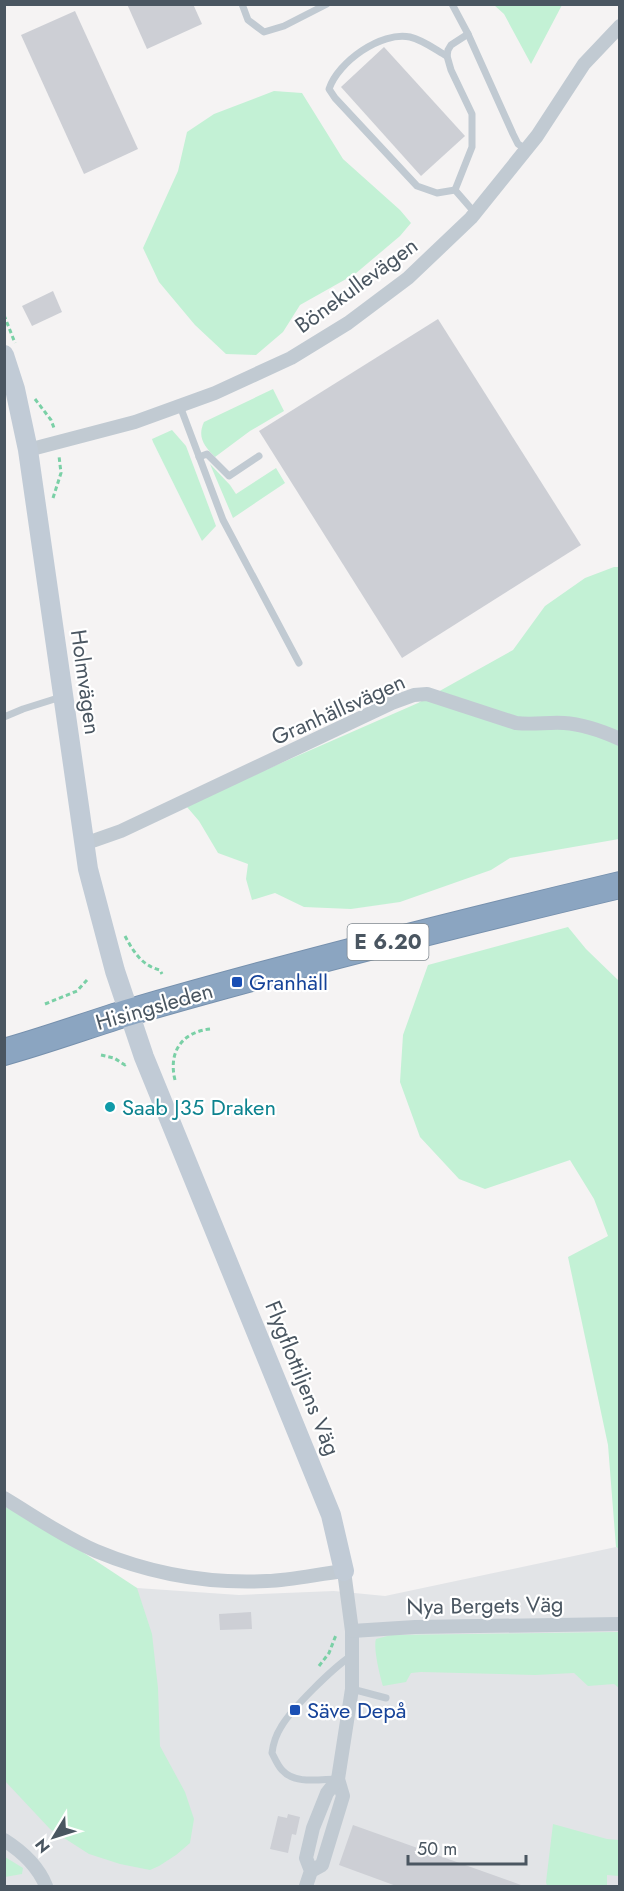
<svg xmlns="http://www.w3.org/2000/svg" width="624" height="1891" viewBox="0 0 624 1891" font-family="Jost,sans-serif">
<rect width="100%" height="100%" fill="#f5f3f3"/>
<!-- airport -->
<polygon fill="#e2e4e7" points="5,1529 137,1588 239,1595 334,1591 385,1596 616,1547 619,1549 619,1886 5,1886"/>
<!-- green -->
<g fill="#c3f1d5">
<polygon points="494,5 562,5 531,64 504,14"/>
<polygon points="274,91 302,93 343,159 400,210 411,223 400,236 355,274 300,305 283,332 256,355 226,354 195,325 159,282 143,248 178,171 187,132 214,114"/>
<path d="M273 389 284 411 250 431 215 457C204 446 197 437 204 422Z"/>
<polygon points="172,430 186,446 216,526 202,541 153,442 152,439"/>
<polygon points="210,464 230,485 236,494 276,468 285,483 233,518"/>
<polygon points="614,567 619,567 619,839 510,858 491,870 400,902 351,909 304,907 275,893 252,900 246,879 248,864 218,853 199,821 187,807 215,792 418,703 513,650 545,606 585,578"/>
<polygon points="568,927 586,949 619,981 619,1549 616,1547 608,1445 568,1257 608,1236 594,1199 570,1160 485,1189 459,1179 420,1137 400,1082 403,1035 428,965"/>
<polygon points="5,1507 34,1520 137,1588 152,1634 158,1688 160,1746 185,1792 194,1819 190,1843 176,1855 159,1866 150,1870 120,1864 89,1854 50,1829 5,1781"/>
<path d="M619 1632V1688L614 1684 588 1686 574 1673 535 1675 421 1672 411 1673 406 1682 383 1686C380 1676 373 1648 376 1639L391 1635Z"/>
<polygon points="553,1824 607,1839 619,1840 619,1876 607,1875 607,1886 547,1886 546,1882"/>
<polygon points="5,1857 23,1868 22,1874 5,1877"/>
</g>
<!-- building -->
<g fill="#cdcfd5">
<polygon points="127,4 193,4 202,24 147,49"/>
<polygon points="75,11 138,149 84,174 21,35"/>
<polygon points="384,47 465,136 421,176 341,87"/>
<polygon points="53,291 62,312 32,326 22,306"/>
<polygon points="438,319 581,545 402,658 259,431"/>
<polygon points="251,1612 252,1629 220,1630 219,1614"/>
<polygon points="288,1814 300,1817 296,1835 292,1834 288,1853 270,1849 278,1816 287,1818"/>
<polygon points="353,1825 521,1885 521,1887 399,1887 339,1865"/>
</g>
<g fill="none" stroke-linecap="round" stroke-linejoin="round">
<!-- highway casing -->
<g stroke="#7690ad" stroke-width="28">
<path id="highway" d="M4 1052C47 1040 88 1025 130 1012 292 965 456 924 620 885"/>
</g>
<!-- path -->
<g stroke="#7ad0a6" stroke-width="3" stroke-dasharray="4.5 3" stroke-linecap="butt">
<polyline points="4,315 15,343"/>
<polyline points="35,399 51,420 54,428"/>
<polyline points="53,498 61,473 59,456"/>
<path d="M125 936C133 951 142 966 160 970L162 974"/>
<polyline points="45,1004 77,991 87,980"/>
<polyline points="101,1055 114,1058 125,1065 127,1063"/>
<path d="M175 1080C168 1052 182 1032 210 1029"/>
<polyline points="319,1666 329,1653 336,1635"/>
</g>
<!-- lane -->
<g stroke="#c1cad2" stroke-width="7">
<polyline points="242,4 248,20 264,32 284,26 327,4"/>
<polyline points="452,4 468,34 513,134 518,144 526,149"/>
<polyline points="468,34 451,45 448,50 447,56 451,70 472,114 472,147 455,190 475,213"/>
<path d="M447 56C436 50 423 40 410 37 381 31 338 62 329 89L335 98 417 186 437 193 455 190"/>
<polyline points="180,406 223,520 299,663"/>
<polyline points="199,457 207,454 229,476 259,456"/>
<polyline points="4,717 23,709 61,697"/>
<polyline points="352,1689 386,1698"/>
<path d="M338 1779C321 1779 295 1785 282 1770 278 1766 275 1759 272 1753 273 1744 276 1735 281 1727 292 1708 333 1668 351 1656"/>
</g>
<!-- street -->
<g stroke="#c1cad2" stroke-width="14">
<polyline points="28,450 135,422 215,393 291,358 348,323 408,278 471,218 537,136 584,64 620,26"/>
<path d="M84 844 121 831 392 703 414 695 427 694 516 723C533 725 548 722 564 723 583 724 602 731 620 739"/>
<path d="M4 1498C34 1516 64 1537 96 1551 151 1574 208 1584 267 1581 292 1580 318 1574 344 1571L352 1631V1689L338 1779 343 1796 322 1865 311 1871"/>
<polyline points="352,1631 415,1627 620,1624"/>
<path d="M4 1840C23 1852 38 1866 46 1886"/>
<polyline points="306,1886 311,1871 306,1858 313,1828 327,1793 338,1779"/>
</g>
<!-- secondary -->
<polyline stroke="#c1cbd6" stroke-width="20" points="4,355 15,389 28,450 88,869 115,971 144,1057 331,1515 344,1571"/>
<!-- highway -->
<use href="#highway" stroke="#8ba5c1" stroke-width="26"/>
</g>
<!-- markers -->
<g fill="#1a4fb4" stroke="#fff" stroke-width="2">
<rect x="231" y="976" width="12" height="12" rx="3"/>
<rect x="289" y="1704" width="12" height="12" rx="3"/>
</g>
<circle fill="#0f9aa8" stroke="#fff" stroke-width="2" cx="110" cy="1107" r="6"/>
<g text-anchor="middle" stroke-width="4.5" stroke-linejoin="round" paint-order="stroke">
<!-- shield labels -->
<rect fill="#fff" stroke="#808990" stroke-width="1.5" x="347.5" y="924" width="81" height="36" rx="4.5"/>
<g font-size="21" font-weight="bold" fill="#4a5661">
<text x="388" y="949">E 6.20</text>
</g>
<!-- street labels -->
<g font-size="22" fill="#4a5661" stroke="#fff">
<text transform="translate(356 285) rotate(-36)" y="8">Bönekullevägen</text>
<text transform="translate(86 682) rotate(82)" y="8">Holmvägen</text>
<text transform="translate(338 709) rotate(-24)" y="8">Granhällsvägen</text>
<text transform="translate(154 1006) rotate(-16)" y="8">Hisingsleden</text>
<text transform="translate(303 1378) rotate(68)" y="8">Flygflottiljens Väg</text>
<text transform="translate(485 1605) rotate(-1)" y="8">Nya Bergets Väg</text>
</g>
<!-- transit labels -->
<g font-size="22" fill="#164399" stroke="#fff" text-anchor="start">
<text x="249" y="990">Granhäll</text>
<text x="307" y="1718">Säve Depå</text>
</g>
<!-- culture labels -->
<g font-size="22" fill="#0d838f" stroke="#fff" text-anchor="start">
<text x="122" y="1115">Saab J35 Draken</text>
</g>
</g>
<!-- border -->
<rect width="624" height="1891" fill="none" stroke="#4a5661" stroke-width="12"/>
<!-- north arrow -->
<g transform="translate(54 1837) rotate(232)" stroke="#ffffff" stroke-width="4.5" paint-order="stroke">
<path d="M0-4.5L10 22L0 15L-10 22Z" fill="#4a5661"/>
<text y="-9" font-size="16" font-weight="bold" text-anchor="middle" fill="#4a5661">N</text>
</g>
<!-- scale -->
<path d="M408 1855v9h118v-9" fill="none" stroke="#4a5661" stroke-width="3"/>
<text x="417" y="1855" font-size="18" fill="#4a5661" stroke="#ffffff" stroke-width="4.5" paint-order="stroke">50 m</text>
</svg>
